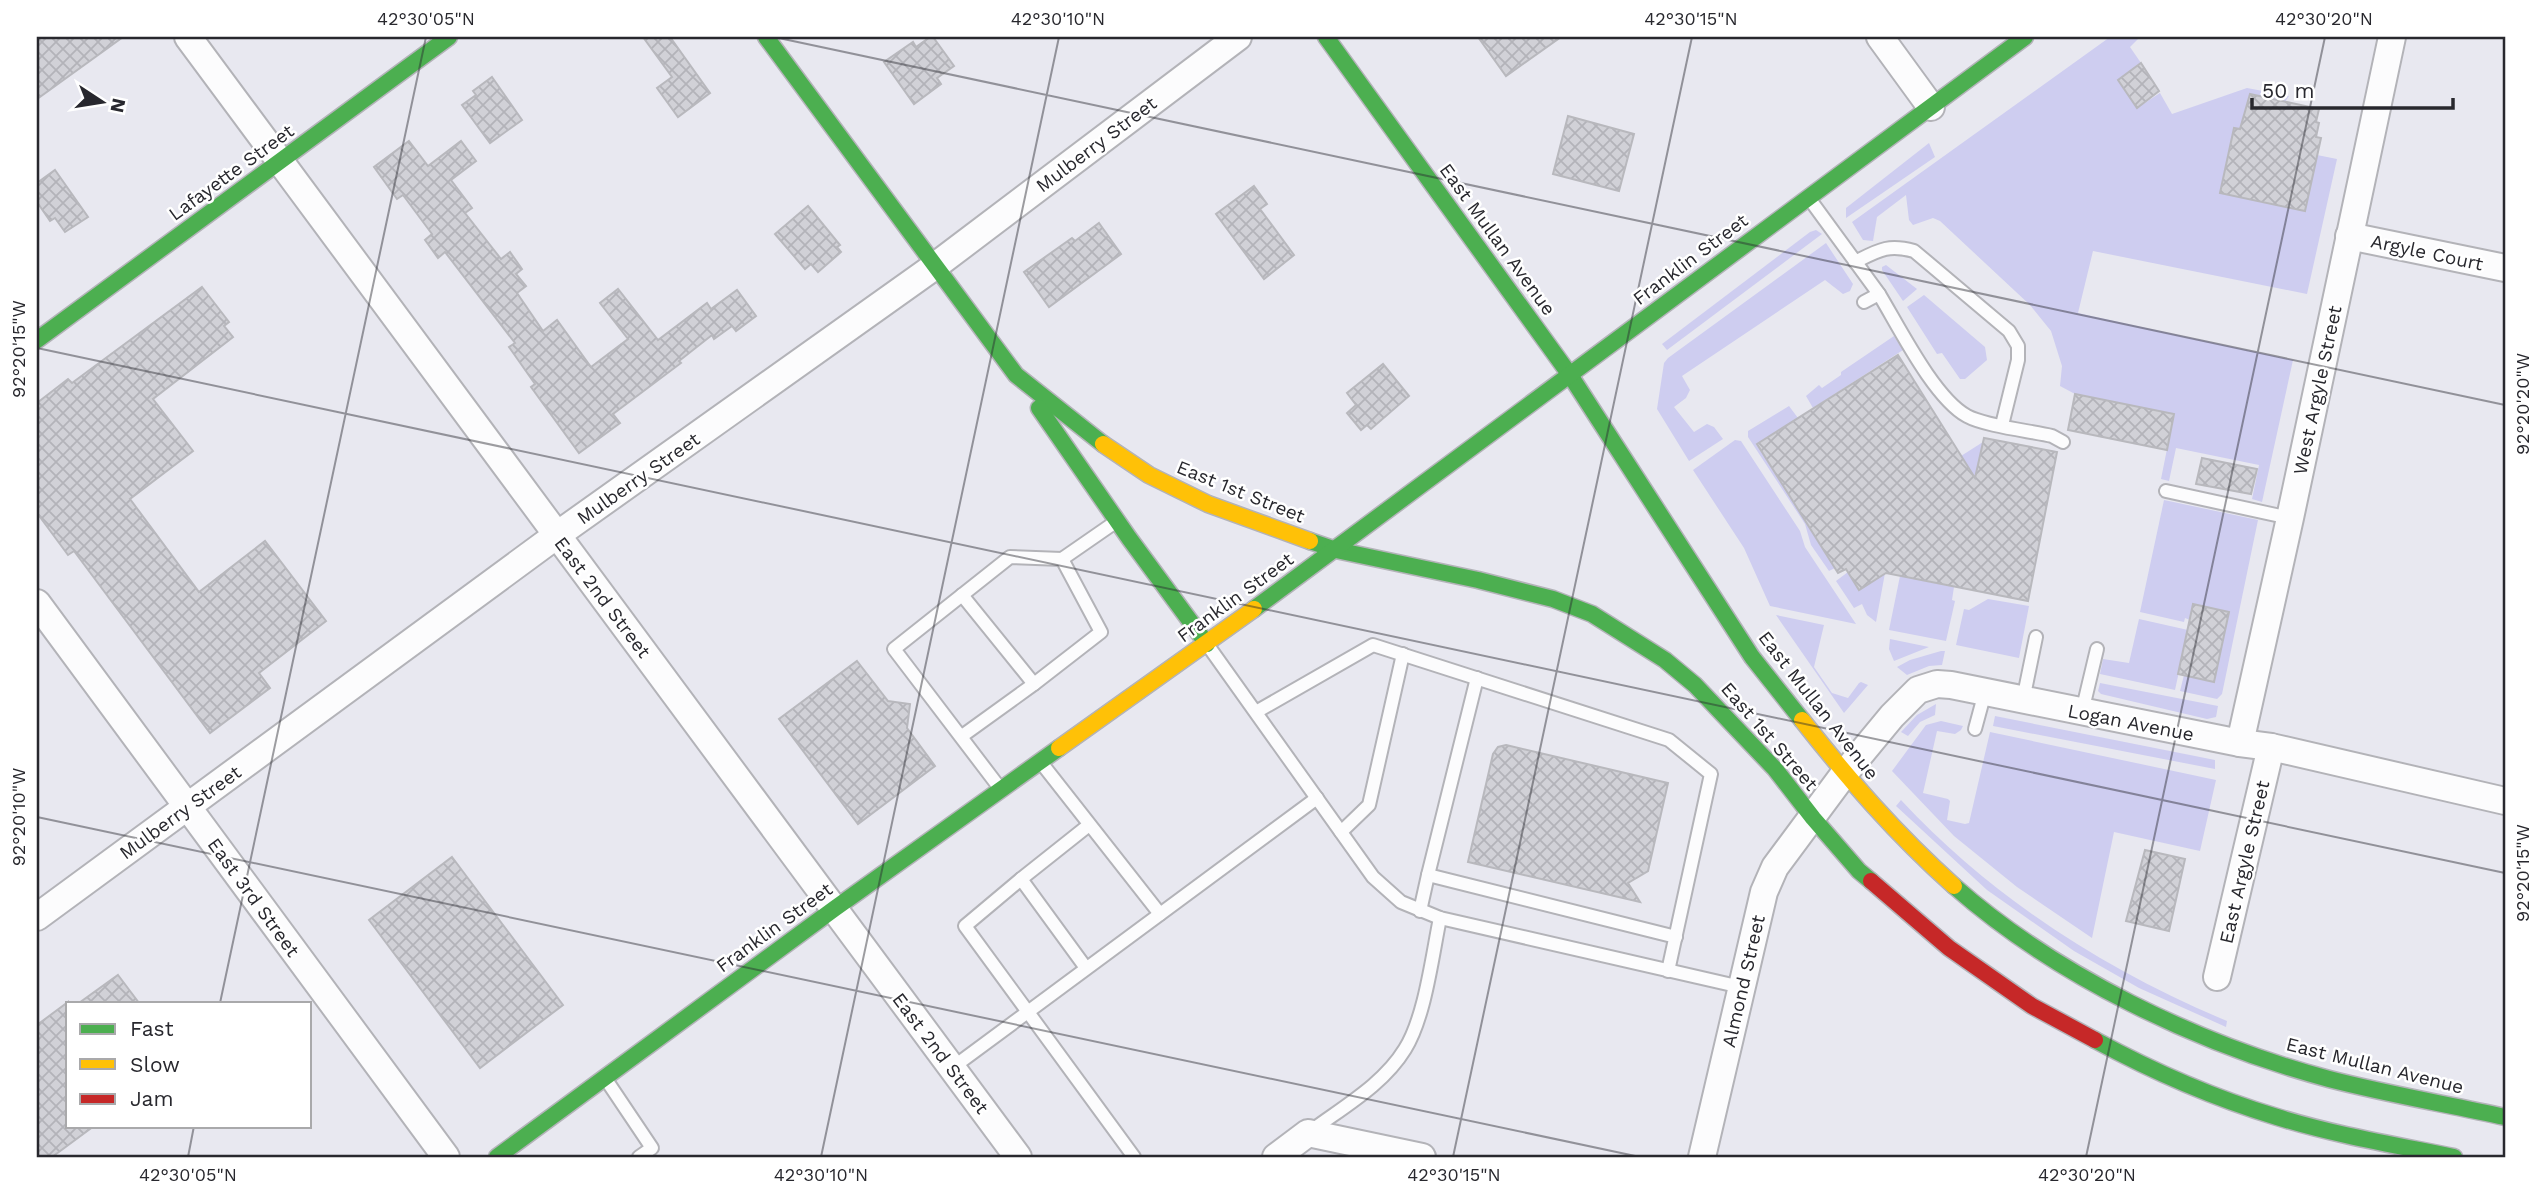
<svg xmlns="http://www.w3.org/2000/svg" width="2542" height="1194" viewBox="0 0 2542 1194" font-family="'Work Sans',sans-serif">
<defs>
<pattern id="building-cross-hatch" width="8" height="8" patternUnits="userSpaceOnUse" patternTransform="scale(1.75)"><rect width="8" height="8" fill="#d1d1d7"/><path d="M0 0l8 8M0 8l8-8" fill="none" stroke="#b3b3b9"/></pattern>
</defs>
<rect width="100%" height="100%" fill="#e8e8f0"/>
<!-- grass -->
<g fill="#cecdf0">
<polygon points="2110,37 2140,37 2130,47 2141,63 2118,80 2137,108 2160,93 2172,114 2247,88 2289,96 2285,102 2250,95 2240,129 2234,128 2220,193 2305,211 2317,155 2337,159 2307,294 2093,251 2078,313 2293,360 2262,502 2252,499 2259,465 2176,448 2169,481 2161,479 2174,414 2075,394 2060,386 2062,366 2051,331 2030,305 1940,221 1933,218 1913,225 1909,220 1906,195 1877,217 1873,241 1863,240 1852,222"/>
<polygon points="1929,143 1935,157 1846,218 1846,208"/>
<polygon points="1816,230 1822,234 1667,350 1662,344 1810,232"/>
<polygon points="1826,243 1853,284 1850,291 1843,294 1825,280 1682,376 1690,390 1686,398 1674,407 1694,432 1707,424 1714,427 1723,439 1689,461 1657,409 1664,363 1668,358"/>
<polygon points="1886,265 1917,289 1903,301 1882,270 1882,267"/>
<polygon points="1924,295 1985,347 1987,360 1965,379 1960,379 1942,353 1937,354 1907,307"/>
<polygon points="1894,336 1903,350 1813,408 1806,396 1819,385 1822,388 1841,375 1841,372"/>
<polygon points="1789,406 1798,418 1757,444 1835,568 1829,571 1811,545 1805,524 1748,437 1748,431"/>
<polygon points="1735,440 1741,441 1800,531 1805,547 1856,624 1770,606 1744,548 1693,470"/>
<polygon points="1983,442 1972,502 1961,456"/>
<polygon points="2164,500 2258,520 2222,694 2217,699 2180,691 2184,675 2214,682 2229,612 2194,604 2190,620 2185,618 2184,622 2140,612"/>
<polygon points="1848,572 1859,590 1885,573 1876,622 1867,615 1862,604 1854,608 1836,581"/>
<polygon points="1900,576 1954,587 1952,600 1955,601 1946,641 1889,630"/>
<polygon points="1988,599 2029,606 2019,658 1956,645 1964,609 1969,610"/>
<polygon points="1776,615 1824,625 1814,667 1832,693 1848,698 1859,683 1861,682 1868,685 1844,713"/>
<polygon points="2139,619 2188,630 2175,690 2100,674 2103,659 2129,663"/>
<polygon points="1890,639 1929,647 1894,661 1889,649"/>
<polygon points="1941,651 1945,651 1942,665 1929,666 1907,675 1897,667 1910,660"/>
<polygon points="2100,683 2218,706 2216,717 2207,719 2101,694 2098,691"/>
<polygon points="1936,704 1935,715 1920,722 1908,736 1901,732 1917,715"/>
<polygon points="1995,716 2215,760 2215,769 1993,726"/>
<polygon points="1941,721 1963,726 1961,730 1955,734 1937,731 1923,793 1948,799 1950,801 1947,820 1965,824 1969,823 1990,732 2216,780 2200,851 2114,832 2092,938 2017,887 1954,836 1892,771 1926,725"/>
<path d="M1901 800C1991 897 2105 970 2227 1021L2226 1027 2139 988 2074 951 1987 890 1896 806Z"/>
</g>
<!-- building -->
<g fill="url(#building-cross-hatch)" stroke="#b8b8bd" stroke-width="2">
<polygon points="37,37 123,37 37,99"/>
<polygon points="643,37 670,37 710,93 678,117 657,88 672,77"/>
<polygon points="930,37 933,37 954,66 937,78 941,84 914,104 884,62 913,42 916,47"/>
<polygon points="1478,37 1561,37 1506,76"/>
<polygon points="2141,63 2159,91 2137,108 2118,80"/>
<polygon points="492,77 522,120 490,143 462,105 476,95 473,91"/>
<polygon points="2250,94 2319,109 2316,122 2319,123 2316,137 2321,138 2305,211 2220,193 2234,128 2240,129"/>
<polygon points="1568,116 1634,134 1619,191 1553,174"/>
<polygon points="409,141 428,166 461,141 476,161 451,180 472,208 465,213 501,259 510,252 522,269 516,274 526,286 517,293 543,331 557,320 591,367 628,339 600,303 618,289 658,340 707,303 711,309 737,290 756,316 736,331 732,326 714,339 712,335 679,361 681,363 613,414 620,423 579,453 531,387 535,384 509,347 515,343 445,252 438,258 425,240 432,234 403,195 397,199 374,167"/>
<polygon points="55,170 88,217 65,232 55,218 50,221 37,202 37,183"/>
<polygon points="1254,186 1267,204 1260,209 1294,255 1264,279 1216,214"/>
<polygon points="808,206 840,245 837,247 841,252 818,272 811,264 805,269 775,234"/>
<polygon points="1099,223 1121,254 1049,307 1024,272 1072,238 1075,241"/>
<polygon points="202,287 229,322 224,326 233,337 153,399 193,451 130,499 199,592 265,541 326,621 259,673 270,688 210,733 74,551 68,555 37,513 37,403 68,379 72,383"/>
<polygon points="1898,355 1975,478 1984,438 2057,452 2028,601 1886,573 1859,590 1846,569 1838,573 1757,444"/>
<polygon points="1383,364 1409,396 1371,429 1367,425 1361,430 1347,413 1356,405 1347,393"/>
<polygon points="2075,394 2174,414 2167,450 2068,430"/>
<polygon points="2202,458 2257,469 2251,494 2196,484"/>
<polygon points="2193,604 2229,612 2214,682 2178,674"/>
<polygon points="857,661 888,701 910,704 907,728 935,766 858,824 779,719"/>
<polygon points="1506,745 1668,783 1648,871 1628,883 1640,902 1468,862 1493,754 1498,747"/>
<polygon points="2145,850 2185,859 2169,931 2126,921"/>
<polygon points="452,857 563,1005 480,1068 369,920"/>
<polygon points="118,975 139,1003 79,1003"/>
<polygon points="68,1002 68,1126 94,1126 52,1157 37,1157 37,1025"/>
</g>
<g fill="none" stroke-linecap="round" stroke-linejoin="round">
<!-- lane casing -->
<g stroke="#b3b3b8" stroke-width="16">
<g id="lane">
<polyline points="1811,201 1879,294 1864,302"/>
<path d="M1855 262C1879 250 1888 244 1914 251L2009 331 2018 346V360L2002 425"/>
<path d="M1879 294C1899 327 1934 398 1967 416 1985 426 2031 431 2052 436L2063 442"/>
<polyline points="2166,491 2290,518"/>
<polyline points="962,595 1034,684 1101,632 1062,559"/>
<polyline points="1209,647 1373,877 1401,902 1440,918 1741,987"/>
<polyline points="1477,678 1428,875 1676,937"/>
<polyline points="2023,700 2036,637"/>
<polyline points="1256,712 1373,645 1669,740 1711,774 1668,971"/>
<polyline points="2082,712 2097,649"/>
<polyline points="1975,729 1985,692"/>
<polyline points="962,736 1034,684"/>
<polyline points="1043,765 1160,914"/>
<polyline points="999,787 894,649 1010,557 1062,559 1114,523"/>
<polyline points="1341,832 1369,805 1403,654"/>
<polyline points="1021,879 965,926 1134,1157"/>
<polyline points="1420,911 1428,875"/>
<polyline points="1086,968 1021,879 1089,825"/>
<polyline points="952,1068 1317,798"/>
<polyline points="607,1081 652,1148 639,1157"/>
<path d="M1311 1131C1343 1107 1383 1085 1405 1049 1425 1017 1432 957 1440 918"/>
</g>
</g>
<!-- street casing -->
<g stroke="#b3b3b8" stroke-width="30">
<g id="street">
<polyline points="188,37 1018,1157"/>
<polyline points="1880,37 1931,107"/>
<polyline points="2349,236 2505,268"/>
<polyline points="37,603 446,1157"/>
<polyline points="2240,743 2290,518 2392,37"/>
<polyline points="37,917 557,535 935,266 1238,37"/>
<polyline points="2217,977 2271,747"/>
<polyline points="1276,1157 1308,1133 1422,1157"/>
<polyline points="1702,1157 1764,892 1775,867 1844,774 1892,716 1918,690 1937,684 1951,685 2240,743 2271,747 2505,801"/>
</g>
</g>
<!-- fast casing -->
<g stroke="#b3b3b8" stroke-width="19">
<g id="fast">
<polyline points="766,37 1016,375 1103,444"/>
<polyline points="1326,37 1570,375 1752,657 1802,720"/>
<polyline points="37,340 449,37"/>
<polyline points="1039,408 1129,538 1207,644"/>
<polyline points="1310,541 1336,550 1478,580 1553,599 1592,614 1665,660 1695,685 1775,769 1813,818 1859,871 1871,881"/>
<polyline points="1254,609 2025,37"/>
<path d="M1954 886C2056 976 2198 1044 2329 1079 2387 1094 2446 1104 2505 1117"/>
<path d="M2095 1040C2152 1071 2214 1098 2277 1117 2335 1135 2395 1145 2454 1157"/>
<polyline points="497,1157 834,909 1059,748"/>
</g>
</g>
<!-- slow casing -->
<g stroke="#b3b3b8" stroke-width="19">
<g id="slow">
<polyline points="1103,444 1149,475 1208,504 1310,541"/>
<path d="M1802 720C1851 782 1895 833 1954 886"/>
<polyline points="1059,748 1254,609"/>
</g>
</g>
<!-- jam casing -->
<g stroke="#b3b3b8" stroke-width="19">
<polyline id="jam" points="1871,881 1949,948 2032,1006 2095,1040"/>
</g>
<!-- lane -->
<use href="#lane" stroke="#fcfcfd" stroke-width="12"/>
<!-- street -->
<use href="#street" stroke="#fcfcfd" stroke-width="26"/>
<!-- fast -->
<use href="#fast" stroke="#4caf50" stroke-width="16"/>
<!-- slow -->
<use href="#slow" stroke="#ffc107" stroke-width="16"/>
<!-- jam -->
<use href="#jam" stroke="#c62828" stroke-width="16"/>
</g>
<!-- ticks -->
<path fill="none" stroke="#28282e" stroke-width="2" stroke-opacity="0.45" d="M774 37 2505 405M37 348 2505 873M37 817 1640 1157M220 1003 426 37M188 1157 194 1126M821 1157 1059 37M1453 1157 1692 37M2086 1157 2325 37"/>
<g text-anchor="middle" stroke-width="5" stroke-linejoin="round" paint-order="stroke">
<!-- street labels -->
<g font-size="19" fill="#28282e" stroke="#fff">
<text transform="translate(1096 144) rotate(-37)" y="7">Mulberry Street</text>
<text transform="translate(231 172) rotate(-36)" y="7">Lafayette Street</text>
<text transform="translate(1498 239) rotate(54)" y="7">East Mullan Avenue</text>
<text transform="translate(2427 252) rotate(12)" y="7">Argyle Court</text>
<text transform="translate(1690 259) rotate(-37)" y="7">Franklin Street</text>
<text transform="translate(2317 390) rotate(-78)" y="7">West Argyle Street</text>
<text transform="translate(638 478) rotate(-35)" y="7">Mulberry Street</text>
<text transform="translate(1241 491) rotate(22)" y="7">East 1st Street</text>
<text transform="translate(603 597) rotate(53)" y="7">East 2nd Street</text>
<text transform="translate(1235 597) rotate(-36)" y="7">Franklin Street</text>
<text transform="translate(1819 705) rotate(52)" y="7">East Mullan Avenue</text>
<text transform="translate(2131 722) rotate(11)" y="7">Logan Avenue</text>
<text transform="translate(1770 736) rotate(49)" y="7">East 1st Street</text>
<text transform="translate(180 812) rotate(-36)" y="7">Mulberry Street</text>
<text transform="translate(2244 862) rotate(-77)" y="7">East Argyle Street</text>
<text transform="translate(254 897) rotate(54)" y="7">East 3rd Street</text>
<text transform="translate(774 927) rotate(-36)" y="7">Franklin Street</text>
<text transform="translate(1743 981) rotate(-77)" y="7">Almond Street</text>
<text transform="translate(941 1053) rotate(53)" y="7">East 2nd Street</text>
<text transform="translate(2375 1065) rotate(14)" y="7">East Mullan Avenue</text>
</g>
</g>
<!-- border -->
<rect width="2542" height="1194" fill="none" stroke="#ffffff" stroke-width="77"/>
<!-- legend -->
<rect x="66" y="1002" width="245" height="126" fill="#ffffff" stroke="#a9a9ab" stroke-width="2"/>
<rect x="80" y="1024" width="35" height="10" fill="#4caf50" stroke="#a9a9ab" stroke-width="2"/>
<text x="130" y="1036" font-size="21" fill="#28282e">Fast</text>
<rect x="80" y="1059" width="35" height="10" fill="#ffc107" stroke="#a9a9ab" stroke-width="2"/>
<text x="130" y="1072" font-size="21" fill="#28282e">Slow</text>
<rect x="80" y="1094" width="35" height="10" fill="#c62828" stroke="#a9a9ab" stroke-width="2"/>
<text x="130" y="1106" font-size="21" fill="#28282e">Jam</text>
<!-- north arrow -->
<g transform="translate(102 102) rotate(102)" stroke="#ffffff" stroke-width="5" paint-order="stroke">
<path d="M0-5L12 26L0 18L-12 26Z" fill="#28282e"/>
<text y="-10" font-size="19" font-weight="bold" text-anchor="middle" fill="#28282e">N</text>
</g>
<!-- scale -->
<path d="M2252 98v10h201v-10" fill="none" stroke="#28282e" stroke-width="3.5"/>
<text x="2262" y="98" font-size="21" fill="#28282e" stroke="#ffffff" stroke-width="5" paint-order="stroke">50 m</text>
<rect x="38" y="38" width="2466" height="1118" fill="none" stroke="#28282e" stroke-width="2.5"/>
<g font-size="18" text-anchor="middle" fill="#28282e">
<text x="426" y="25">42°30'05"N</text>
<text x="1058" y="25">42°30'10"N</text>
<text x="1691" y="25">42°30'15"N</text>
<text x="2324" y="25">42°30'20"N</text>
<text transform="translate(19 349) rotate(-90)" y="6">92°20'15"W</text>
<text transform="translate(2523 404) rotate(-90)" y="6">92°20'20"W</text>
<text transform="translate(19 817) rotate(-90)" y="6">92°20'10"W</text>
<text transform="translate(2523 873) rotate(-90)" y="6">92°20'15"W</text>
<text x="188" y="1181">42°30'05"N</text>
<text x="821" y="1181">42°30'10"N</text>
<text x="1454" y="1181">42°30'15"N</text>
<text x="2087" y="1181">42°30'20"N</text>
</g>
</svg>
